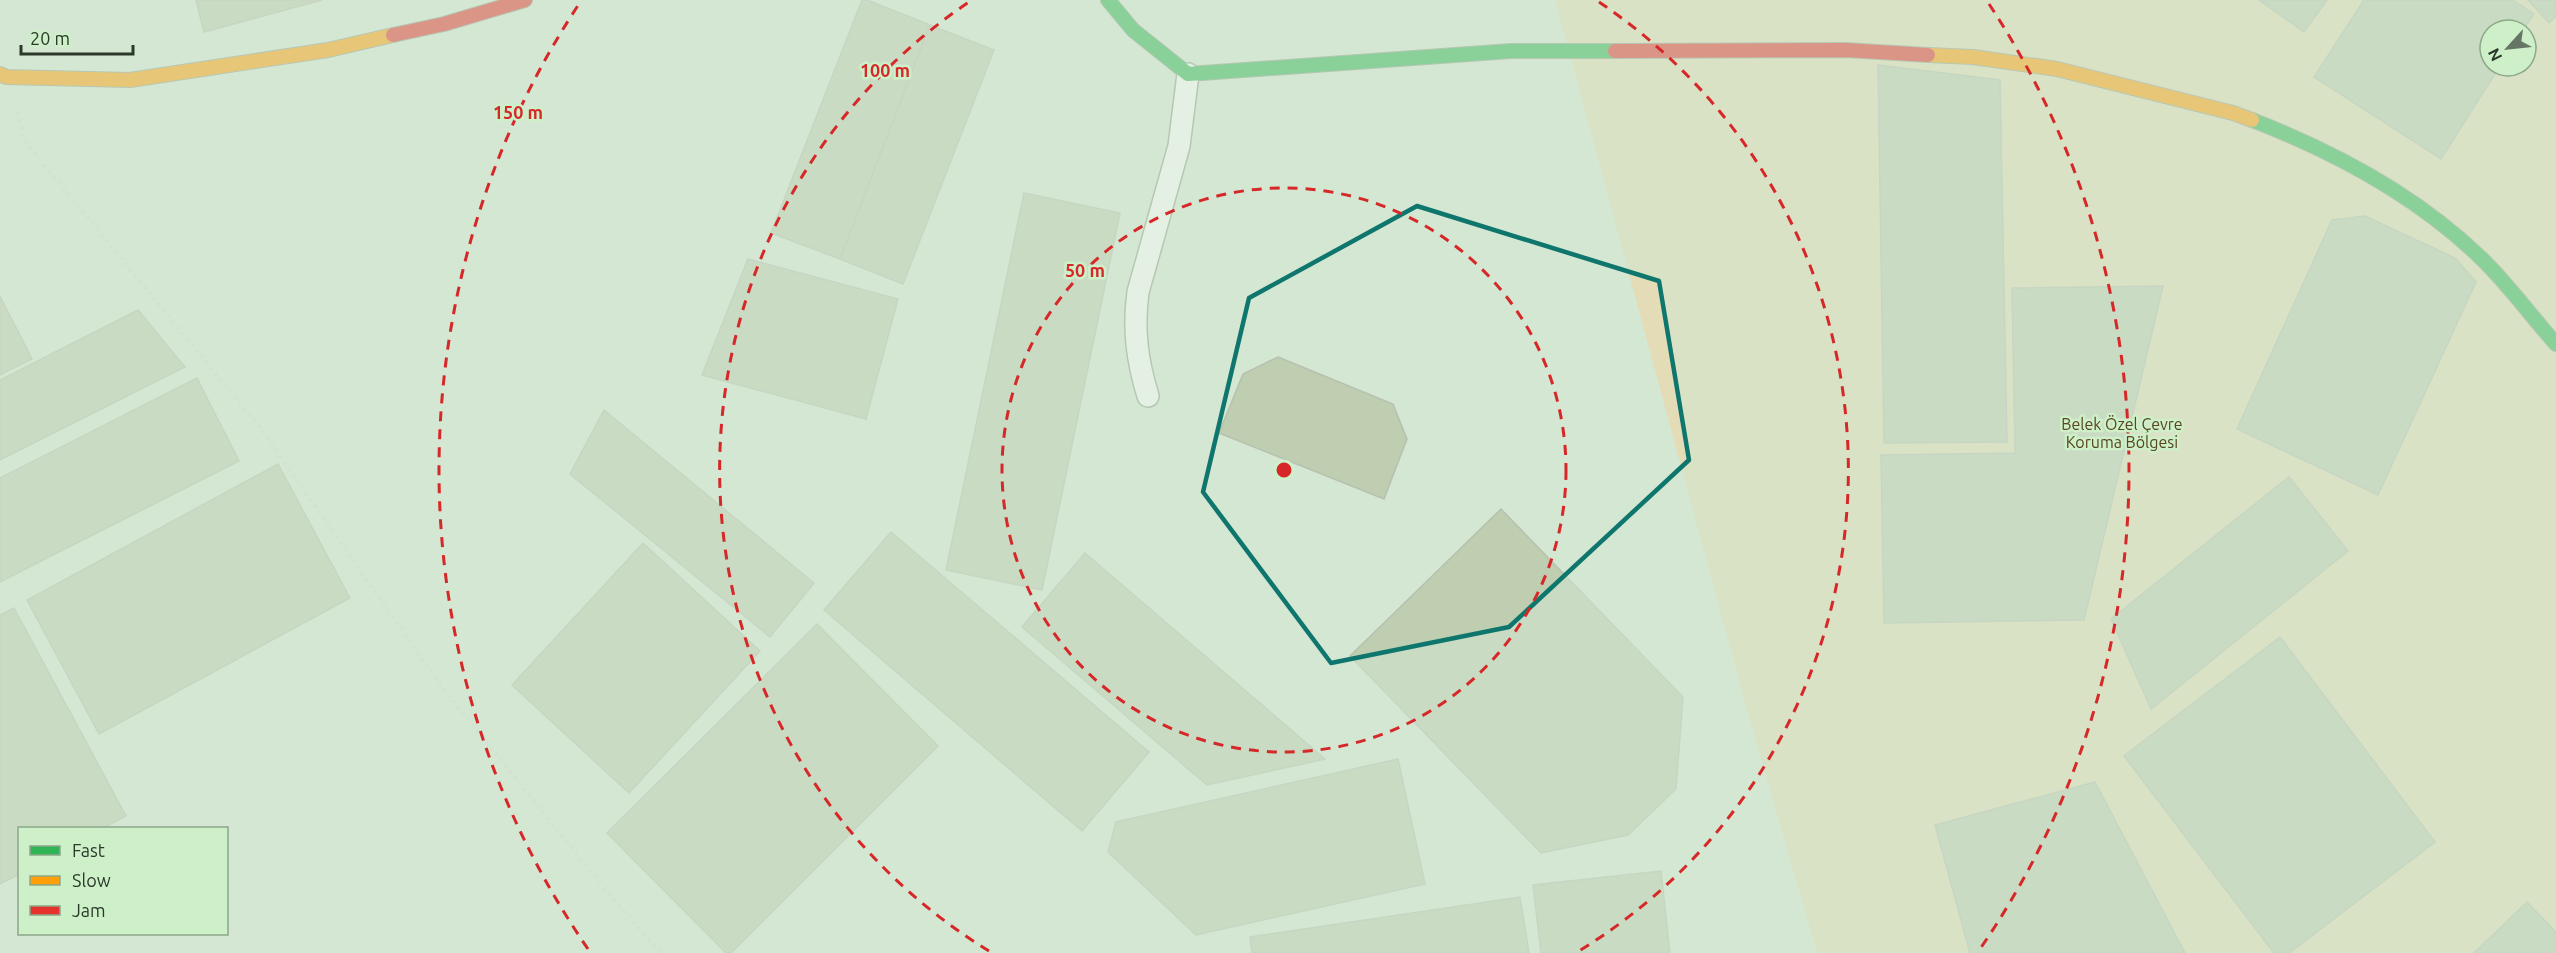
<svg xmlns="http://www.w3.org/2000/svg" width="2556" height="953" viewBox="0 0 2556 953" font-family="Ubuntu,sans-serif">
<rect width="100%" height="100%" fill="#d4e7d2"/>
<!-- green -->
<path fill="#e3dcb6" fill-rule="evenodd" d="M1555 0H2556V953H1817L1745 703ZM2490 30H2526V66H2490Z"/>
<!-- building -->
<g fill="#bfcdb1" stroke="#b6c1af" stroke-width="1.5">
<polygon points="196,0 322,0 204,32"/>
<polygon points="862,0 867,0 930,25 840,259 771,233"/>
<polygon points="2259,0 2327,0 2304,32"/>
<polygon points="2364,0 2513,0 2534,14 2523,30 2490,30 2490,66 2500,66 2441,159 2314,77"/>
<polygon points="2528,0 2556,0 2556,16 2549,23"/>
<polygon points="930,25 994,50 903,284 840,259"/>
<polygon points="1878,65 2000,80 2007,442 1884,443"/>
<polygon points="1024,193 1120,213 1042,590 946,570"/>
<polygon points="2365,216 2455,258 2476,282 2378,495 2237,429 2332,220"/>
<polygon points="748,259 898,299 866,419 702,375"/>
<polygon points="2163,286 2084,620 1884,623 1881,455 2015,453 2012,288"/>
<polygon points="0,296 32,359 0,375"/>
<polygon points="138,310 185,367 0,460 0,380"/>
<polygon points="1278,357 1393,404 1407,439 1384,499 1219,433 1243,374"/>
<polygon points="197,378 239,461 0,582 0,478"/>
<polygon points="604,410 814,583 770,637 570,474"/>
<polygon points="278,464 350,598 99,734 27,600"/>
<polygon points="2289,477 2348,551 2151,709 2111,619"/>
<polygon points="1501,509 1683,697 1676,789 1628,835 1541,853 1350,656"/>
<polygon points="891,532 1149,752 1082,831 824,610"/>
<polygon points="643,543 760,651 629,793 512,685"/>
<polygon points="1085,553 1325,759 1207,785 1022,627"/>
<polygon points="14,608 126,816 103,828 20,828 20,874 0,884 0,615"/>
<polygon points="817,624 938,746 731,953 726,953 607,833"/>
<polygon points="2280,637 2435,842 2289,953 2274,953 2124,756"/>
<polygon points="1398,759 1425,884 1196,935 1108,852 1116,822"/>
<polygon points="2095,782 2185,953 1970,953 1935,825"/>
<polygon points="1661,871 1670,953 1541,953 1533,885"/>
<polygon points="1520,897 1529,953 1252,953 1250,937"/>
<polygon points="2527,902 2556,932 2556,953 2474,953"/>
</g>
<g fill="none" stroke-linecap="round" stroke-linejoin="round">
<!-- lane casing -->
<g stroke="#93a191" stroke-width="24">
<path id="lane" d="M1148 396C1137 360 1133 329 1138 292L1179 146 1188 74"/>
</g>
<!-- fast casing -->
<g stroke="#93a191" stroke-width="16">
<g id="fast">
<polyline points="1108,0 1133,30 1188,74 1511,51 1615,51"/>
<path d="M2252 120C2335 152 2417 196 2481 258 2508 284 2531 316 2556 344"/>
</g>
</g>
<!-- slow casing -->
<g stroke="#93a191" stroke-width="16">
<g id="slow">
<polyline points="1928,55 1973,57 2057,69 2233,113 2252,120"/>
<polyline points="0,74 6,77 130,80 328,50 393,35"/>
</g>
</g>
<!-- jam casing -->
<g stroke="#93a191" stroke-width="16">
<g id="jam">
<polyline points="393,35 444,24 525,0"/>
<polyline points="1615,51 1846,50 1928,55"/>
</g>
</g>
<!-- path -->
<polyline stroke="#d4d9d4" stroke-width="4" stroke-dasharray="3 4.5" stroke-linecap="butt" points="17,112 27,144 261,429 442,687 609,894 661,953"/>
<!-- lane -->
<use href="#lane" stroke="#f9fbf8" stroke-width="21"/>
<!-- fast -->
<use href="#fast" stroke="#30b455" stroke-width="14"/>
<!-- slow -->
<use href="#slow" stroke="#ff9f0a" stroke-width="14"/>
<!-- jam -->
<use href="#jam" stroke="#e5322d" stroke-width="14"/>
</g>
<!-- marked area -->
<path d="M0 0H2556V953H0ZM1417 206 1659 281 1689 460 1509 627 1331 663 1203 492 1249 298Z" fill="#d4e7d2" fill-opacity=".55" fill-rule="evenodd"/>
<path fill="none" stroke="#0f766e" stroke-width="4.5" stroke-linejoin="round" d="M1417 206 1659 281 1689 460 1509 627 1331 663 1203 492 1249 298Z"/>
<!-- distance rings -->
<g fill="none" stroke="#d62828" stroke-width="3" stroke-dasharray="10 8">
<circle cx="1284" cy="470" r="282"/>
<path d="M989 951A564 564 0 0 1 969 2M1599 2A564 564 0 0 1 1579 951"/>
<path d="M588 949A845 845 0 0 1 579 4M1989 4A845 845 0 0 1 1980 949"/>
</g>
<g text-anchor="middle" stroke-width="5" stroke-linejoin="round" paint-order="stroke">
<!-- park labels -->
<g font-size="16" fill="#59451f" stroke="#cdf0c9">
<text x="2122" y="430">Belek Özel Çevre<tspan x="2122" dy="18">Koruma Bölgesi</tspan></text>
</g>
</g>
<circle cx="1284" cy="470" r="9" fill="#d62828" stroke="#cdf0c9" stroke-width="3"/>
<g font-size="18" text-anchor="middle" font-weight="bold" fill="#d62828" stroke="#cdf0c9" stroke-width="5" stroke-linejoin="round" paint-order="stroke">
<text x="885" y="77">100 m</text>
<text x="518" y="119">150 m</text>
<text x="1085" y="277">50 m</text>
</g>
<!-- legend -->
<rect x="18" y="827" width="210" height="108" fill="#cdf0c9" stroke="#8ca789" stroke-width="1.5"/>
<rect x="30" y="846" width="30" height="9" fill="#30b455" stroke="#8ca789" stroke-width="1.5"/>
<text x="72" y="857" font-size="18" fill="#2b392a">Fast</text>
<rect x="30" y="876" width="30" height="9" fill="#ff9f0a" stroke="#8ca789" stroke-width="1.5"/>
<text x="72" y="887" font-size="18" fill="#2b392a">Slow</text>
<rect x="30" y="906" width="30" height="9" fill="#e5322d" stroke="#8ca789" stroke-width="1.5"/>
<text x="72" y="917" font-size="18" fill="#2b392a">Jam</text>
<!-- north arrow -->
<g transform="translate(2508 48) rotate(243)"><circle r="28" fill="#cdf0c9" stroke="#8ca789" stroke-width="1.5"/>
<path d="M0-4.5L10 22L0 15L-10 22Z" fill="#667665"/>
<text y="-9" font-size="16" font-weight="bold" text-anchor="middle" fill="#2b392a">N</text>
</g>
<!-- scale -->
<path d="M21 45v9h112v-9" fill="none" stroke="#2b392a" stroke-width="3"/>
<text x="30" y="45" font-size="18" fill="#2b392a" stroke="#cdf0c9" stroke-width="4.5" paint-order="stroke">20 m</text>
</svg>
